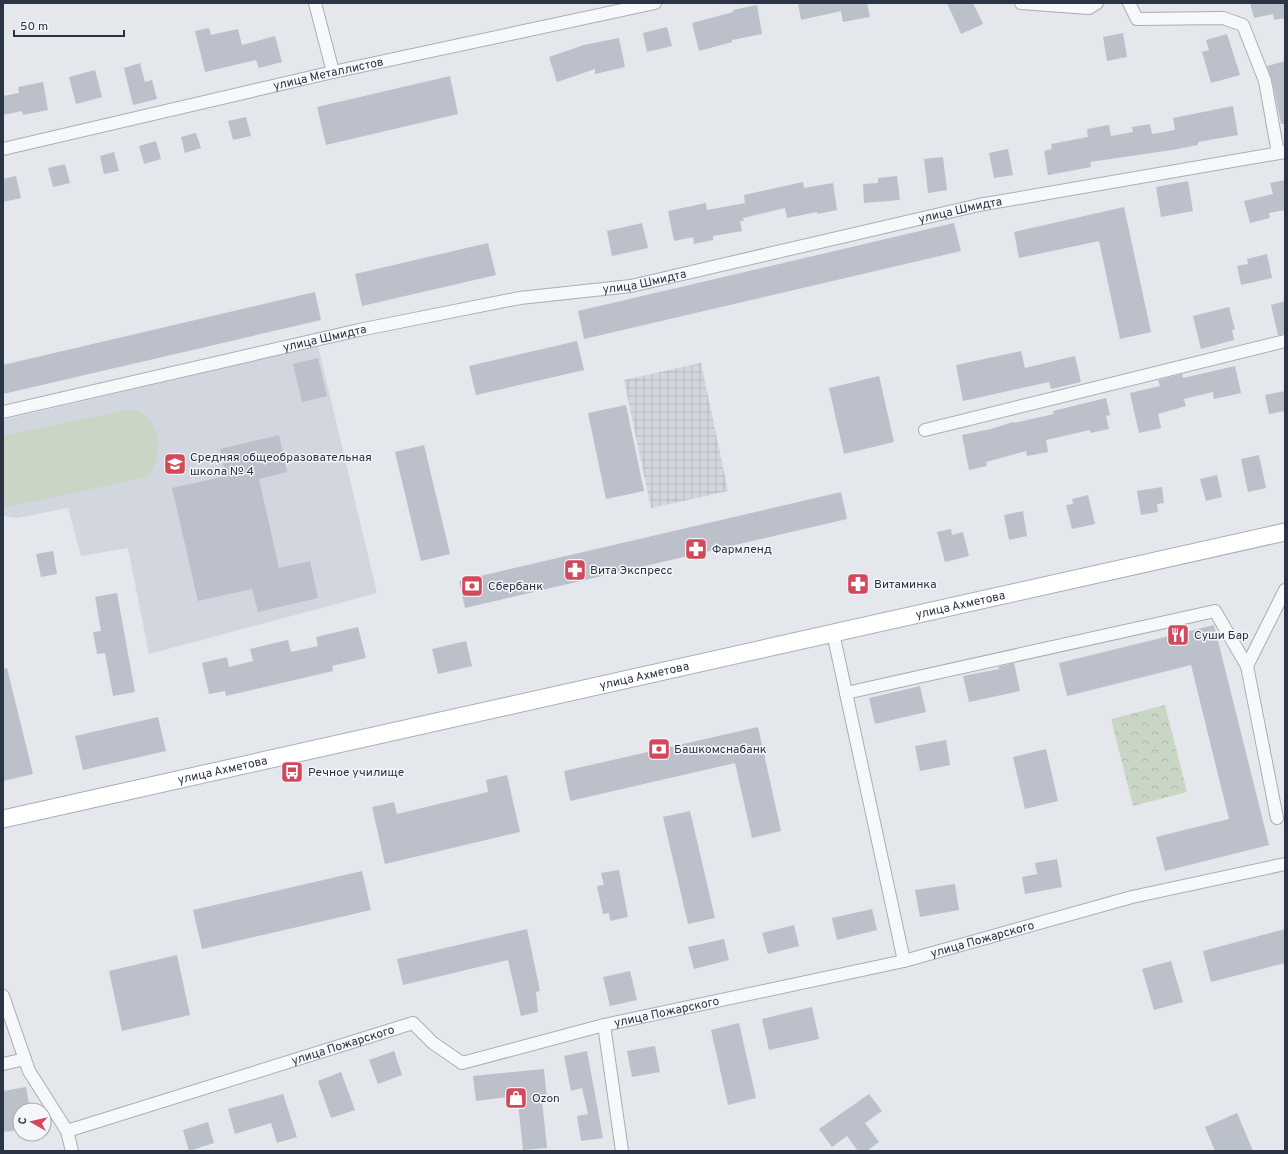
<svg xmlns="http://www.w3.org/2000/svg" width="1288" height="1154" viewBox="0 0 1288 1154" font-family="Overpass,sans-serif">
<defs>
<pattern id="industrial-grid" width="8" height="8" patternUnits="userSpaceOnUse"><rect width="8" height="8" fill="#d2d6de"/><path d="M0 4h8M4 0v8" fill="none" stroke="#b4b8c0"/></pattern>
<pattern id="park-crowns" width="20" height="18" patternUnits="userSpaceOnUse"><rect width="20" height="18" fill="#c9d6c5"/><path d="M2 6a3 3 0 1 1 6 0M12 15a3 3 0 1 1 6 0" fill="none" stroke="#adb8ab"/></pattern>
</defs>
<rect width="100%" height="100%" fill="#e4e7ec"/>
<!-- built -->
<polygon fill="#d2d6de" points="318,346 377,593 149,654 128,548 81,556 68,508 17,518 3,516 3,420"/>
<!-- industrial -->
<polygon fill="url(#industrial-grid)" points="701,363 728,491 651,508 624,380"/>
<!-- park -->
<polygon fill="url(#park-crowns)" points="1165,705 1187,792 1133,806 1111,719"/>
<!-- garden -->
<path fill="#c9d6c5" d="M131 409C162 415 165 457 147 477L8 507 3 506V436Z"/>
<!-- building -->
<g fill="#bbc0ca">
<polygon points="798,3 867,3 870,17 843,22 841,11 801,20"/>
<polygon points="947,3 973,3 983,24 961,34"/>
<polygon points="1250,3 1285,3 1285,18 1274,20 1273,14 1254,18"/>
<polygon points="757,5 762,34 732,40 732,42 699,51 692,23 733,12 733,10"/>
<polygon points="667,27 672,46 647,52 643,33"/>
<polygon points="209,28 211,35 238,29 242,45 275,36 282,62 259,68 256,60 205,72 195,31"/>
<polygon points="1123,33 1127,57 1107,61 1103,37"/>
<polygon points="1227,34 1240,75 1211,83 1202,52 1209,50 1206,40"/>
<polygon points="619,38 625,67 595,74 595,69 557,82 549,57 584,45"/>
<polygon points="1285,61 1285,124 1281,124 1272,80 1267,66"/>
<polygon points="140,63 145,82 152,80 157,99 133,105 124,68"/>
<polygon points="95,70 102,97 76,104 69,77"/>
<polygon points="450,76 458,114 326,145 317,107"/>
<polygon points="43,82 48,110 23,115 22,111 3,115 3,96 19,93 18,87"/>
<polygon points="1233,106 1238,135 1198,142 1198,145 1172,150 1090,162 1091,167 1048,175 1044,151 1052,149 1051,144 1088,137 1087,129 1109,125 1111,136 1133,132 1132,127 1150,124 1152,134 1175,130 1173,118"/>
<polygon points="246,117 251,136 233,140 228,121"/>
<polygon points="196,133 201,148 185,153 181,137"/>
<polygon points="156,141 161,159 144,164 139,146"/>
<polygon points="1008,149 1013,175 994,178 989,153"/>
<polygon points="114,152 119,171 104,174 100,156"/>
<polygon points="943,157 947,190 928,193 924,159"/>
<polygon points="65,164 70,183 53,187 48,168"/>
<polygon points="16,176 21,198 3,202 3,179"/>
<polygon points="897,176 900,200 864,203 863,184 878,183 878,178"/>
<polygon points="1285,180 1285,210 1269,213 1270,218 1250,223 1244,201 1273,194 1270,183"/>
<polygon points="1188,181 1193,211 1161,217 1156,187"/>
<polygon points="803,182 804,188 833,183 837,210 817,214 817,212 787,218 785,208 743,218 744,221 740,221 742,231 713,236 713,240 694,244 693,237 674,241 668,211 706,203 707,210 745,203 744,195"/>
<polygon points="1124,207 1151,332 1120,339 1099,241 1019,258 1014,232"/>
<polygon points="642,223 648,248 612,256 607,231"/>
<polygon points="954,223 961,251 584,339 578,311"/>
<polygon points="488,243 496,275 362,306 355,274"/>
<polygon points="1267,254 1272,278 1241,285 1237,266 1248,264 1247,259"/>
<polygon points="315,292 321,320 3,394 3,365"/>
<polygon points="1285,301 1285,334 1278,335 1271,305"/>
<polygon points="1229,307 1235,329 1232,330 1234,340 1201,349 1193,316"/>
<polygon points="577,341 584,370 476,395 469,366"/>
<polygon points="1021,351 1025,368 1075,356 1081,382 1051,389 1049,382 963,401 956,365"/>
<polygon points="318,358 327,396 302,402 293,364"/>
<polygon points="1235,366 1241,393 1214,399 1213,392 1184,399 1186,406 1158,414 1161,428 1139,433 1130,393 1160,386 1158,380 1182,374 1183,378"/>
<polygon points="879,376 894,442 844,454 829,388"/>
<polygon points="1285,391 1285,411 1269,414 1265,395"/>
<polygon points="1106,398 1110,415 1106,416 1109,429 1090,433 1090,430 1046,440 1048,452 1027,456 1026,451 986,462 987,466 969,470 962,435 991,429 1013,422 1014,423 1054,414 1053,411"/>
<polygon points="626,405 644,491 606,499 588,413"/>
<polygon points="279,435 287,472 259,479 279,568 310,561 318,598 258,612 252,589 198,601 172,488 226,476 220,449"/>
<polygon points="424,445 450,554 421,561 395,452"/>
<polygon points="1259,455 1266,488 1248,492 1241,459"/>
<polygon points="1217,475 1222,497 1206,501 1200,479"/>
<polygon points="1162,487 1164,503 1157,504 1158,512 1141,515 1137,491"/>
<polygon points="841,492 847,519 465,608 459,581"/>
<polygon points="1088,495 1095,524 1072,529 1066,505 1073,504 1072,499"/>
<polygon points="1023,511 1027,536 1009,540 1004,515"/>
<polygon points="951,529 952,535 963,532 969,556 945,562 937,532"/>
<polygon points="53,551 57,574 41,577 36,554"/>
<polygon points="117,593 135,692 113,696 105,653 97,654 93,632 101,631 95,597"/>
<polygon points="1214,625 1269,845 1165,871 1156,837 1229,819 1191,665 1067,696 1059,663"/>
<polygon points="358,627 366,658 332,666 333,671 226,696 225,691 209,694 202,663 227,657 229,667 253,661 250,649 288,640 291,652 318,646 316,637"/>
<polygon points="466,641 472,666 438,674 432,649"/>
<polygon points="1014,663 1020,691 969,702 963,676 999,669 998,667"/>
<polygon points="7,668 33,774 3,781 3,669"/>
<polygon points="920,686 926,712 875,724 869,698"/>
<polygon points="158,717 166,751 83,770 75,736"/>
<polygon points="758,727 781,831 752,838 735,763 570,801 564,771"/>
<polygon points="946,740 950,765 920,771 915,746"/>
<polygon points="1046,749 1058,801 1025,809 1013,757"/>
<polygon points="507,775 520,832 385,864 372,807 394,802 397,814 488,792 486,780"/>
<polygon points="690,811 715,918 688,924 663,817"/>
<polygon points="1057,859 1062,887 1025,894 1022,877 1037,874 1035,863"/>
<polygon points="619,870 628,917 610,921 609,913 603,914 597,886 604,885 601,873"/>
<polygon points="362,871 371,910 202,949 193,910"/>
<polygon points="955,884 959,910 920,917 915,890"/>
<polygon points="872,909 877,930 837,940 832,918"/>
<polygon points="794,925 799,946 768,954 762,933"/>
<polygon points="527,929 540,991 536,992 538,1012 521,1016 508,960 403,985 397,959"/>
<polygon points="1285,929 1285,963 1211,982 1203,951"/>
<polygon points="724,939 729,960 694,969 688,947"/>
<polygon points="177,955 190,1015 122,1031 109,971"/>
<polygon points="1171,961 1183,1002 1154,1010 1142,969"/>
<polygon points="630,971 637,1000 610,1006 603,977"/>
<polygon points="812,1007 819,1039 769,1050 762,1019"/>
<polygon points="739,1023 756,1098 728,1105 711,1030"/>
<polygon points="655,1046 660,1072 632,1077 627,1051"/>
<polygon points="394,1051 402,1075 378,1084 369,1060"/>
<polygon points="587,1051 603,1138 581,1141 577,1116 588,1114 582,1088 571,1091 564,1056"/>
<polygon points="544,1069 547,1100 542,1100 547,1148 523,1150 518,1103 508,1104 507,1097 476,1101 473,1076"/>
<polygon points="341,1072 355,1110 331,1118 318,1081"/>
<polygon points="26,1087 30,1110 20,1110 20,1130 3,1132 3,1091"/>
<polygon points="283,1094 297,1137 277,1143 271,1123 235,1134 228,1109"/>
<polygon points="869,1094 882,1111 865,1123 879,1142 867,1151 858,1151 847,1136 832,1147 819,1129"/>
<polygon points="1237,1113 1253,1151 1215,1151 1205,1127"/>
<polygon points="208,1122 214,1143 189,1151 183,1130"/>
</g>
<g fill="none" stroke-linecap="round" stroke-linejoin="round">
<!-- street casing -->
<g stroke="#a9aeb7" stroke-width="14">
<g id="street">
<polyline points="315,3 333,72"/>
<polyline points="1021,3 1089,8 1097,3"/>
<polyline points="1129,3 1137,19 1223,18 1243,25 1265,81 1278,153"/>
<path id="s1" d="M3 149 333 72 655 3"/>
<path id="s2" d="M3 412 359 330 520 298 631 286 979 205 1285 152"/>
<polyline points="925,430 1285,341"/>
<polyline points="833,633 904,961"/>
<polyline points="846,693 1215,611 1247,666"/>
<polyline points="1277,818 1247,666 1285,590"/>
<polyline points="3,996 29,1071 67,1131 72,1151"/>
<polyline points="604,1025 622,1151"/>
<polyline points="3,1064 25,1059"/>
<path id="s3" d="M67 1131 413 1023 433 1043 462 1063 604 1025 904 961 1132 897 1285 864"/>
</g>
</g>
<!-- secondary casing -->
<g stroke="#a9aeb7" stroke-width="19">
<g id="secondary">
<path id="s4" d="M3 819 1285 532"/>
</g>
</g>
<!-- street -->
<use href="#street" stroke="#f7f8fa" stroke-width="12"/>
<!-- secondary -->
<use href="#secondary" stroke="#fff" stroke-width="17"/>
</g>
<!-- icons -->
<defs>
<g id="school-square" transform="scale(1.15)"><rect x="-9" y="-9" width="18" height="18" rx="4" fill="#d1495b" stroke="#f4f6f9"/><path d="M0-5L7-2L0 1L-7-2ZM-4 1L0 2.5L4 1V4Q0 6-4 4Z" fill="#fff"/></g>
<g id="pharmacy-square" transform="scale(1.15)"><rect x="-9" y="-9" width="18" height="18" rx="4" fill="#d1495b" stroke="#f4f6f9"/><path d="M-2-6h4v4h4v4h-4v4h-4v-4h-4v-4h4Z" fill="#fff"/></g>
<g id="bank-square" transform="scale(1.15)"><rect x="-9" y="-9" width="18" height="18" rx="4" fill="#d1495b" stroke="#f4f6f9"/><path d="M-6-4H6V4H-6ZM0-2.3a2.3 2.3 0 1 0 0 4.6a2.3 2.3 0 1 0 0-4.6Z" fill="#fff"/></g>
<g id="restaurant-square" transform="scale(1.15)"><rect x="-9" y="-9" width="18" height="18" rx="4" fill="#d1495b" stroke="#f4f6f9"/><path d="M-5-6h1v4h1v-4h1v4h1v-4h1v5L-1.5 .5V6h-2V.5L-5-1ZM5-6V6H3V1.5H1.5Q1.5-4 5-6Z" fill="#fff"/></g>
<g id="bus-square" transform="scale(1.15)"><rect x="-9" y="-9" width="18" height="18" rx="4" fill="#d1495b" stroke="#f4f6f9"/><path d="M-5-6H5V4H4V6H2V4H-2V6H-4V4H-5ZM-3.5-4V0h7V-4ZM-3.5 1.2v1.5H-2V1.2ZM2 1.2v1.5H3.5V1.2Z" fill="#fff"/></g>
<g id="shop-square" transform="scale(1.15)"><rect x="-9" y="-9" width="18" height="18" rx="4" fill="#d1495b" stroke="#f4f6f9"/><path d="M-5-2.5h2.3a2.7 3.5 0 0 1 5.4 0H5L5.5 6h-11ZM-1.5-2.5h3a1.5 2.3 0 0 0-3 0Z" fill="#fff"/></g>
</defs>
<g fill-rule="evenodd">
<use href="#school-square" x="175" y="464"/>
<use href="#pharmacy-square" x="696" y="549"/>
<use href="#pharmacy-square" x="575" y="570"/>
<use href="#pharmacy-square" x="858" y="584"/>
<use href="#bank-square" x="472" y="586"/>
<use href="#restaurant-square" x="1178" y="635"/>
<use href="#bank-square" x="659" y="749"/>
<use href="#bus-square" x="292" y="772"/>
<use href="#shop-square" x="516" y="1098"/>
</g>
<g text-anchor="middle" stroke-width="3" stroke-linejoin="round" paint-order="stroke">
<!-- street labels -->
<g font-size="12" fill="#2b3445" stroke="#f4f6f9">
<text dy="4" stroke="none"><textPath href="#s1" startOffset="334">улица Металлистов</textPath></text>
<text dy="4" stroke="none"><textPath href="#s2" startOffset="979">улица Шмидта</textPath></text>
<text dy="4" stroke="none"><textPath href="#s2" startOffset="655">улица Шмидта</textPath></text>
<text dy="4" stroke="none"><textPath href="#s2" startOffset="330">улица Шмидта</textPath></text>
<text dy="4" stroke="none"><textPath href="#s4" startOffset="981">улица Ахметова</textPath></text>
<text dy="4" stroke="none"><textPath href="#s4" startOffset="657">улица Ахметова</textPath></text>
<text dy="4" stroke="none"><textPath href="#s4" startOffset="225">улица Ахметова</textPath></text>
<text dy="4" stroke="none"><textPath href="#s3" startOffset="961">улица Пожарского</textPath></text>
<text dy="4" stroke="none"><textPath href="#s3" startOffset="637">улица Пожарского</textPath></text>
<text dy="4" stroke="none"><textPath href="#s3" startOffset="289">улица Пожарского</textPath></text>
</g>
<!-- poi labels -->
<g font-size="12" fill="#2b3445" stroke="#f4f6f9" text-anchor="start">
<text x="190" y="461">Средняя общеобразовательная<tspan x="190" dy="14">школа № 4</tspan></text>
<text x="712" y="553">Фармленд</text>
<text x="590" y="574">Вита Экспресс</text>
<text x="874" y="588">Витаминка</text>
<text x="488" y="590">Сбербанк</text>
<text x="1194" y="639">Суши Бар</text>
<text x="674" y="753">Башкомснабанк</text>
<text x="308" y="776">Речное училище</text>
<text x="532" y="1102">Ozon</text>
</g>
</g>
<!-- border -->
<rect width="1288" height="1154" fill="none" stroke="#2b3445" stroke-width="8"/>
<!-- north arrow -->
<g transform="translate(32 1122) rotate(278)"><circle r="19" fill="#f4f6f9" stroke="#a4a8b1"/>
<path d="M0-3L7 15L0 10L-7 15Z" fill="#d1495b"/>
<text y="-6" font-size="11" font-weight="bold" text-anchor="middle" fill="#2b3445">С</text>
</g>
<!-- scale -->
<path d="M14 30v6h110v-6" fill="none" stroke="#2b3445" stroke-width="2"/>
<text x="20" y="30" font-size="12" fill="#2b3445" stroke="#f4f6f9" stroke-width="3" paint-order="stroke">50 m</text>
</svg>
